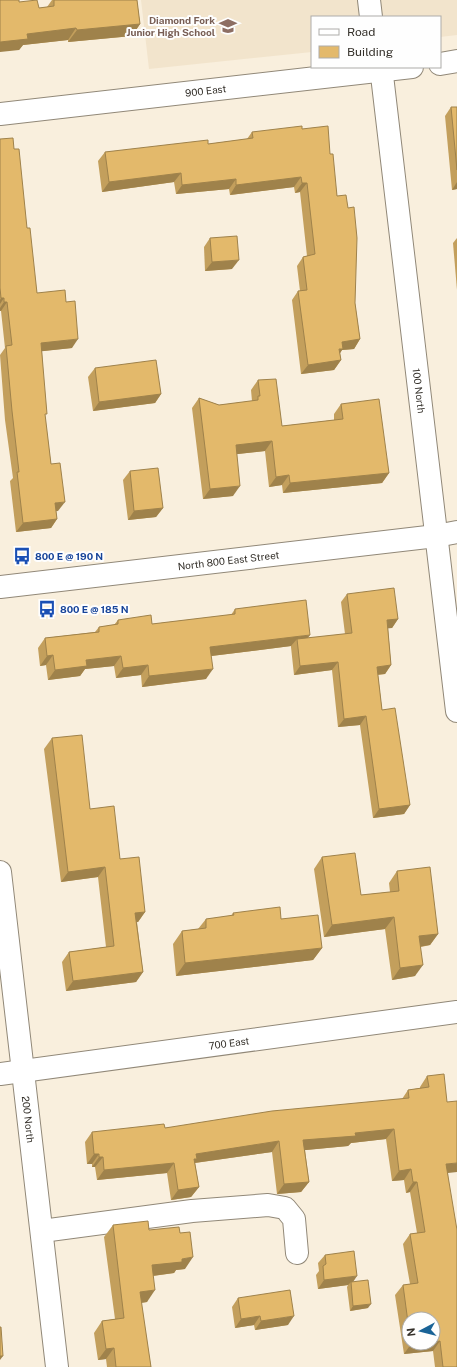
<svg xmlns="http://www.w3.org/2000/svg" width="457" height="1367" viewBox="0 0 457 1367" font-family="'Public Sans',sans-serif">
<rect width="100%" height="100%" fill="#f9efdd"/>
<!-- built -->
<polygon fill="#f2e4cc" points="141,0 457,0 457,35 440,37 440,17 312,17 312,52 149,69"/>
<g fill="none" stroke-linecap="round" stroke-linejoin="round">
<!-- minor casing -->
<g stroke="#918878" stroke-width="24">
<g id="minor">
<polyline points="369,0 371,17"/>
<polyline points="440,64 457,61"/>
<path id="s1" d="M381 67 457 711"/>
<path id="s2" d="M0 114 412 67"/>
<path id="s3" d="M0 587 436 536 457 532"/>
<path id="s4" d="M0 872 57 1367"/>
<path id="s5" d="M0 1074 457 1012"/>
<polyline points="42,1231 192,1211 268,1205 285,1208 294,1219 297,1253"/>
</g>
</g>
<!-- minor -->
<use href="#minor" stroke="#fff" stroke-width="22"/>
</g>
<!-- wall -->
<g fill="#c39f5c" fill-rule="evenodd">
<polygon points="52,0 137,0 140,24 132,36 68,42 68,40 23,45 19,50 19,2 39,8 47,7"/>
<polygon points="451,107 457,107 457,189 452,190 445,116"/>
<polygon points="302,129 330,154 355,303 360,339 354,349 342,350 340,353 341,360 334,370 301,374 292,300 298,291 300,291 297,266 303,257 307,256 300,192 295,193 294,187 230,195 229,189 176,194 174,182 102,192 98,161 105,152 208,144 247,139 252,132"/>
<polygon points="0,139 14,149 37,293 72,348 42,351 45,417 51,464 58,511 56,511 57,519 51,528 16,532 10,481 13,478 5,420 0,355 5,348 1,311 0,311"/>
<polygon points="210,238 232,269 205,271 204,247"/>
<polygon points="457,238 457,290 453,243"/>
<polygon points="95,368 161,394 155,403 93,411 88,377"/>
<polygon points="258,380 282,426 334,420 334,414 341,404 389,473 382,483 283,493 282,485 269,487 265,451 237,454 233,496 203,499 192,408 199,398 219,405 252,401 251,390"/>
<polygon points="130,471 163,508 156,517 128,520 123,480"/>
<polygon points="347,594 398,619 392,628 388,628 391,665 385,674 378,675 382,710 410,805 404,814 373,818 360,725 338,727 332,670 294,675 291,647 291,646 211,656 206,679 142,687 141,675 116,678 114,666 85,669 80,676 48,680 46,665 40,666 38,648 45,638 95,632 99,627 114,625 118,620 152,624 231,615 235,609 308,638 345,634 341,602"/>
<polygon points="52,738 90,809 120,859 145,912 138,922 137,922 143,972 136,982 66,991 62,962 69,952 106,947 98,877 61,882 44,749"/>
<polygon points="322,857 361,895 390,892 389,883 397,871 438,934 430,945 421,947 415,976 392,980 385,929 324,937 314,869"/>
<polygon points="233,913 281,919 322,948 313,960 176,976 173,944 182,931 198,929 206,919 231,916"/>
<path d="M427 1076 448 1173 457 1367H435L433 1351 404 1354 395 1295 403 1285 410 1284 403 1244 410 1234 417 1233 410 1192 406 1193 404 1180 392 1181 386 1139 351 1143 348 1146 305 1150 309 1182 301 1192 277 1194 272 1152 195 1163 199 1187 191 1197 171 1200 167 1173 97 1180 95 1167H92V1164H87L85 1142 92 1132 165 1128 402 1099 408 1090 420 1088V1087ZM409 1319 433 1343H409Z"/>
<polygon points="113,1225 149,1230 180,1233 185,1269 176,1270 174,1273 153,1276 147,1302 141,1303 151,1367 107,1367 106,1359 98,1360 94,1333 102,1321 115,1319 104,1237"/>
<polygon points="325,1255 353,1282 368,1308 350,1311 347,1287 348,1285 318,1289 316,1275 319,1271 318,1263"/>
<polygon points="238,1298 288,1325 255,1330 254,1325 235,1328 232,1307"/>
</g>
<!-- shaded-wall -->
<g fill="#9f824b">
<polygon points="140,24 132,36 68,42 77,30"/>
<polygon points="76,28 68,40 23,45 19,50 0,52 0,42 27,34"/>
<polygon points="181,173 174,182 102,192 109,182"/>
<polygon points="301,177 294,187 230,195 236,185"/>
<polygon points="236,179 229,189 176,194 182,185"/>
<polygon points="457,182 457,189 452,190"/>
<polygon points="302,183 307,183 300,192 295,193"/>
<polygon points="239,260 232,269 205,271 212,262"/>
<polygon points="1,298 4,298 0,304 0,300"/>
<polygon points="4,302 7,302 1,311 0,311 0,308"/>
<polygon points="78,339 72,348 35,352 41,343"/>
<polygon points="360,339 354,349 342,350 337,358 342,342"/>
<polygon points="341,360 334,370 301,374 308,365"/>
<polygon points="161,394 155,403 93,411 99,402"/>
<polygon points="272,441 265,451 229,455 236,445"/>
<polygon points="389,473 382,483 283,493 290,483"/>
<polygon points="289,475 282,485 269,487 276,477"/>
<polygon points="240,486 233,496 203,499 210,489"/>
<polygon points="65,502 58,511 49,512 55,503"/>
<polygon points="163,508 156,517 128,520 134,511"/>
<polygon points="57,519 51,528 16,532 23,523"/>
<polygon points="398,619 392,628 381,629 387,620"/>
<polygon points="310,635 303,645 297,639 291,646 203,657 210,647"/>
<polygon points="53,655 46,665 40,666 47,656"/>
<polygon points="121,656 114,666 85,669 80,676 48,680 55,670 86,660"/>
<polygon points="338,662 332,670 294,675 300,666"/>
<polygon points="148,665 141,675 116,678 123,668"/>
<polygon points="391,665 385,674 371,675 377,667"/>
<polygon points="213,669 206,679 142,687 149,676"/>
<polygon points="366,716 360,725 338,727 344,719"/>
<polygon points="410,805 404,814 373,818 379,809"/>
<polygon points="105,867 98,877 61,882 68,872"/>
<polygon points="145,912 138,922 128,923 135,913"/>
<polygon points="394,917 385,929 324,937 332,925"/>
<polygon points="438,934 430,945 411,948 419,936"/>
<polygon points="322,948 313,960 176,976 185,963"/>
<polygon points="423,965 415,976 392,980 400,968"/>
<polygon points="143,972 136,982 66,991 73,981"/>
<polygon points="394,1129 386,1139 351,1143 348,1146 296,1151 303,1140 355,1133"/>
<polygon points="279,1141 272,1152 194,1163 190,1169 196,1154"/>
<polygon points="94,1154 99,1154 92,1164 87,1164"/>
<polygon points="99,1157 103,1157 95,1167 92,1167"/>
<polygon points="174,1163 167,1173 97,1180 104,1170"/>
<polygon points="457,1163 457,1172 439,1174 446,1164"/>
<polygon points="411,1169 404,1180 392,1181 399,1171"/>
<polygon points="309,1182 301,1192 277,1194 284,1184"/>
<polygon points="413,1182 417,1182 410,1192 406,1193"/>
<polygon points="199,1187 191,1197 171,1200 178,1190"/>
<polygon points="193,1257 185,1269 176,1270 174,1273 144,1277 152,1265 182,1259"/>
<polygon points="357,1276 351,1285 351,1282 348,1285 318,1289 324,1280"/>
<polygon points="155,1290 147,1302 131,1304 140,1292"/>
<polygon points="371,1304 368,1308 350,1311 353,1306"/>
<polygon points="260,1316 254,1325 235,1328 241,1319"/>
<polygon points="294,1316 288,1325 255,1330 261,1321"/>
<polygon points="440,1341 433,1351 404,1354 411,1344 433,1343 433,1342"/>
<polygon points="114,1348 106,1359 98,1360 106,1349"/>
<polygon points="0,1356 3,1356 0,1360"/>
</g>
<!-- building -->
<g fill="#e3b96b" stroke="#9f824b">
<polygon points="0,0 19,0 19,2 37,0 39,8 54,6 54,0 137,0 140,24 77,30 76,28 27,34 28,39 0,42"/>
<polygon points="451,107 457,107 457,170"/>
<polygon points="302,126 302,129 328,126 330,154 333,154 337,196 346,195 348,208 354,207 357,238 355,303 360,339 342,342 343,349 339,349 341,360 308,365 298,291 307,290 303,257 315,254 307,183 302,183 301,177 236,185 236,179 182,185 181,173 109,182 105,152 208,140 208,144 253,138 252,132"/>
<polygon points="13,138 14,149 19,149 27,228 30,228 37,293 65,290 66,302 75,301 78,339 41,343 47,414 45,414 51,464 60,463 65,502 55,503 57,519 23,523 17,472 19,472 12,411 6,346 12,345 7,302 4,302 4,298 1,298 0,288 0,139"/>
<polygon points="237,236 239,260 212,262 210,238"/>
<polygon points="156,360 161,394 99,402 95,368"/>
<polygon points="276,379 282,426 343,419 341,404 379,399 389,473 290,483 289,475 276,477 272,441 236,445 240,486 210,489 199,398 219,405 258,400 258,396 260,396 258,380"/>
<polygon points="158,468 163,508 134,511 130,471"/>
<polygon points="394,588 398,619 387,620 391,665 377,667 382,710 395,708 410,805 379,809 366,716 344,719 338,662 300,666 297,639 352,633 347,594"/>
<polygon points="306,600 310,635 210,647 213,669 149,676 148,665 123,668 121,656 86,660 87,666 55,670 53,655 47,656 45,638 99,632 99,627 118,624 118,620 151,615 152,624 235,614 235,609"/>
<polygon points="82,735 90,809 114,806 120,859 139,857 145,912 135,913 143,972 73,981 69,952 114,946 105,867 68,872 52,738"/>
<polygon points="355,853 361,895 399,891 397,871 430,867 438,934 419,936 423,965 400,968 394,917 332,925 322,857"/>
<polygon points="280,907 281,919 318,915 322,948 185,963 182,931 206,928 206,919 234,915 233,913"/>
<polygon points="444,1074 447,1102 457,1101 457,1163 446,1164 457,1230 457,1367 443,1367 440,1341 433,1342 433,1319 409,1319 409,1330 403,1285 418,1283 410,1234 425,1232 417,1182 413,1182 411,1169 399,1171 394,1129 355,1133 356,1136 303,1140 309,1182 284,1184 279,1141 196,1154 197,1159 194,1159 199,1187 178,1190 174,1163 104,1170 103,1157 99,1157 99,1154 94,1154 92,1132 164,1124 165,1128 272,1111 409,1098 408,1090 429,1087 427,1076"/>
<polygon points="148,1221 149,1230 179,1227 180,1233 190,1232 193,1257 182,1259 182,1262 152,1265 155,1290 140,1292 151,1367 116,1367 114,1348 106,1349 102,1321 124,1318 113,1225"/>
<polygon points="354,1251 357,1276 324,1280 323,1266 326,1264 325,1255"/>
<polygon points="368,1280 371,1304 353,1306 351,1282"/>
<polygon points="290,1290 294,1316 261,1321 260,1316 241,1319 238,1298"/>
<polygon points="0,1327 1,1327 3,1356 0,1356"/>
</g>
<!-- icons -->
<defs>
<g id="school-bare" transform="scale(1.38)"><path d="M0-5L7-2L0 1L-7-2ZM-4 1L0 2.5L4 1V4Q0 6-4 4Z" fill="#8d6e63" stroke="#fefefe" stroke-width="2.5" paint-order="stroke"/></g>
<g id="bus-bare" transform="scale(1.38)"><path d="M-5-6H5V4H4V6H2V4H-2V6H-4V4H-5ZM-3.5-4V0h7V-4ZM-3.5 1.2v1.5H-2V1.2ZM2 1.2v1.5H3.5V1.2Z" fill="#1a4fb4" stroke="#fefefe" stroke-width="2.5" paint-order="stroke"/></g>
</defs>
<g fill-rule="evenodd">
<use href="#school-bare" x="228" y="26"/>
<use href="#bus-bare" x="22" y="556"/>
<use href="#bus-bare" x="47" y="609"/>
</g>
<g text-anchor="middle" stroke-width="4" stroke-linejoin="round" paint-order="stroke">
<!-- education labels -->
<g font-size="10" font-weight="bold" fill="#785e54" stroke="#fefefe" text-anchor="end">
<text x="215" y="24">Diamond Fork<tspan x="215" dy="12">Junior High School</tspan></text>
</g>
<!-- street labels -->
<g font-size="10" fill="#34302a" stroke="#fefefe">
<text dy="4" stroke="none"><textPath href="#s2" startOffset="207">900 East</textPath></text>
<text dy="4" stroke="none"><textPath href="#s1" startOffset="326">100 North</textPath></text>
<text dy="4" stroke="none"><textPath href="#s3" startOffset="230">North 800 East Street</textPath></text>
<text dy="4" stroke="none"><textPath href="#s5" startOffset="231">700 East</textPath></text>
<text dy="4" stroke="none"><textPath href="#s4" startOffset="249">200 North</textPath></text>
</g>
<!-- transit labels -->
<g font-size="10" font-weight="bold" fill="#164399" stroke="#fefefe" text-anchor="start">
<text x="35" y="560">800 E @ 190 N</text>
<text x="60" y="613">800 E @ 185 N</text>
</g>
</g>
<!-- legend -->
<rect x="311" y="16" width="130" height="52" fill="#fefefe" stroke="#adaca9"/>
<rect x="319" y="29" width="20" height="6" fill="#ffffff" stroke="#adaca9"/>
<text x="347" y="36" font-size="12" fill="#34302a">Road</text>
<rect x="319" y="46" width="20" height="12" fill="#e3b96b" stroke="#adaca9"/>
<text x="347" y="56" font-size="12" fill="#34302a">Building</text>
<!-- north arrow -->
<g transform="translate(421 1331) rotate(263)"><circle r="19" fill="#fefefe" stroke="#adaca9"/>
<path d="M0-3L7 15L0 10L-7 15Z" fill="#196397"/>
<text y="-6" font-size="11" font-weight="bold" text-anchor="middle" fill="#34302a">N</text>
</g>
</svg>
